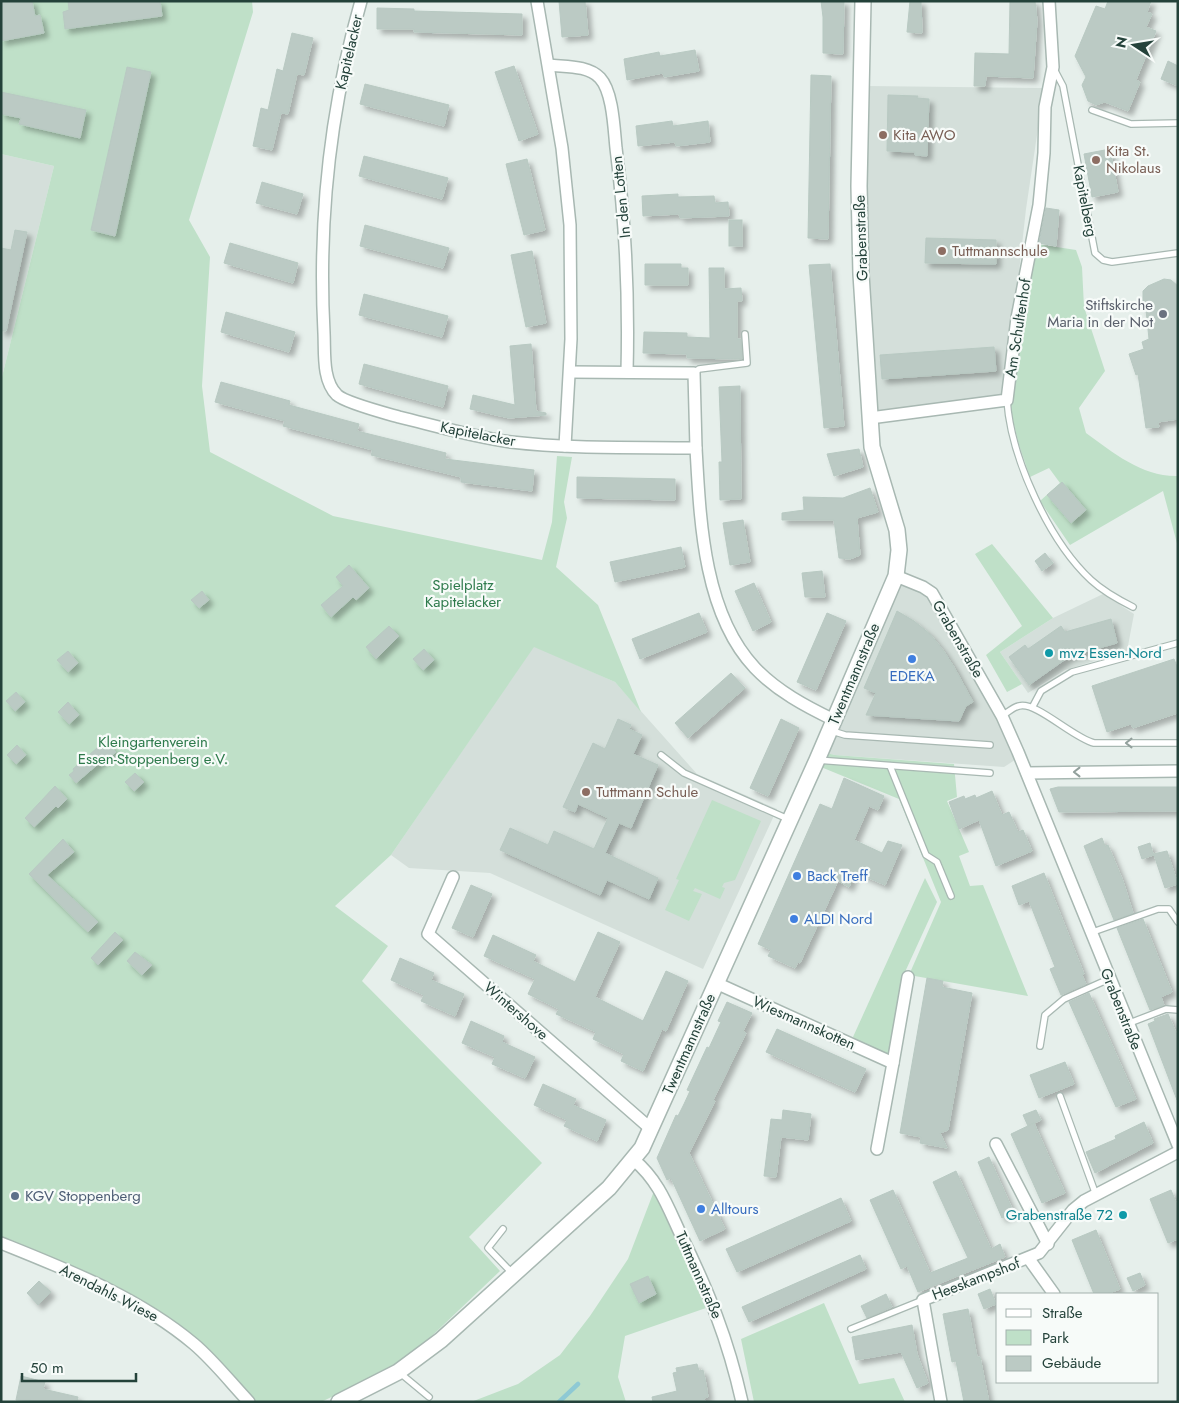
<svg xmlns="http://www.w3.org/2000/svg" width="1179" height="1403" viewBox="0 0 1179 1403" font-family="Jost,sans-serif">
<defs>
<filter id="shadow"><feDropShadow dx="4.5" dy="4.5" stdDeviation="2.5" flood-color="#0004"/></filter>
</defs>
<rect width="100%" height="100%" fill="#e6efeb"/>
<!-- built -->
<g fill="#d4dfda">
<polygon points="868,86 1044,88 1026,209 1005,397 873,415 865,277"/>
<polygon points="1,154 54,166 1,381"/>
<polygon points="898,579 930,596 955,639 1018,758 1004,767 835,755 822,752"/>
<polygon points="1103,594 1134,614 1127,651 1065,670 1028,693 1000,652 1053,618"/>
<polygon points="534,646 615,682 697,774 777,809 703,969 490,873 409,868 391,855"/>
</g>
<!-- green -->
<g fill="#bfe0c8">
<polygon points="1,1 252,1 253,12 189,220 210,257 202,386 210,452 333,516 542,560 552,522 557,456 572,457 564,502 567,518 556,567 598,605 641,712 615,682 534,647 391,855 335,906 388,946 362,981 542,1163 469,1237 500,1271 417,1350 382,1373 321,1402 254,1402 171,1322 1,1239 1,381 54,166 1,154"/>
<path d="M1037 244 1076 250 1082 267 1084 307 1105 371 1079 408 1086 433C1114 453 1142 477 1178 476V547L1163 491 1070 545 1040 501 1060 483 1049 468 1030 477 1019 445 1009 405Z"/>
<polygon points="992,544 1053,618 1000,652 1022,684 1007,692 986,655 1022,626 975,554"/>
<polygon points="822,752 835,755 954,764 957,797 947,801 969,852 959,856 970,886 983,885 1028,996 909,975 941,902 899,799 816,765"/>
<polygon points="712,800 761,821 735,880 724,883 722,887 725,888 720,899 695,888 693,891 702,894 689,921 665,910 679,880 676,879"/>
<polygon points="925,878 937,902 905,972 891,1059 862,1046 853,1037"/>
<polygon points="654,1191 706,1308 625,1336 618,1377 626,1402 471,1402 518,1384 560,1355 590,1316 628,1259"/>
<polygon points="824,1303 859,1384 894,1378 905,1402 754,1402 741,1339"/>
</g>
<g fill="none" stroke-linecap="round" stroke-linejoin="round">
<!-- stream -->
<polyline stroke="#8ec9d4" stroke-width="4.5" points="559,1402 578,1384"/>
</g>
<!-- building -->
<g fill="#bbcac4" stroke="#b8c9c2" filter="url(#shadow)">
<polygon points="1,1 32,1 35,16 40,15 44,33 1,41"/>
<polygon points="68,1 160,1 162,16 65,29 63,12 69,10"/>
<polygon points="559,1 585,1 588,35 562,37"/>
<polygon points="821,1 844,1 843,54 823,53 823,17"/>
<polygon points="910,1 921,1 922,33 907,32"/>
<polygon points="1010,1 1035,1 1037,21 1033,78 986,76 985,86 974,86 975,53 1009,54"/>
<polygon points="1108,1 1151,1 1147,12 1152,14 1146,27 1156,31 1136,80 1140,82 1128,111 1105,102 1096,105 1088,101 1082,85 1086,77 1075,56 1096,6 1105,9"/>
<polygon points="377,8 414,9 414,11 522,14 522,35 414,32 414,29 377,29"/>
<polygon points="292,33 313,38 304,75 297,74 288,114 281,113 272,150 253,146 261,108 268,110 277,69 283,71"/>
<polygon points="695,50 699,71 664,77 663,73 627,80 624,59 659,52 660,56"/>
<polygon points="1168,61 1178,66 1178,86 1161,79"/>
<polygon points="514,66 538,134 519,141 495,72"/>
<polygon points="127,67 151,72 115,236 91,230"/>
<polygon points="811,75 831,76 828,239 808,238"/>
<polygon points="365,84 449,105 444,126 360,104"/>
<polygon points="1,92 86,110 80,138 19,124 21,118 1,114"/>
<polygon points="888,95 918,96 917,98 929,99 927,156 915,155 915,152 887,151"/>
<polygon points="672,121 673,126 708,121 710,142 676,146 675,142 638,146 636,126"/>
<polygon points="1110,149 1118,192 1092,197 1084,154"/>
<polygon points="364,156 448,178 442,199 359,176"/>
<polygon points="527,159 545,230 524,235 506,164"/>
<polygon points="262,182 303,194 297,214 256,203"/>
<polygon points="678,194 678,197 714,196 715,203 728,202 729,216 680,218 679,214 643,216 642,196"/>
<polygon points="1046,208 1059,210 1056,246 1039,243"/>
<rect x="729" y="220" width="13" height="26"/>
<polygon points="365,225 449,248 443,268 360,246"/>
<polygon points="15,230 27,232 6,331 1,331 1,248 11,250"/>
<polygon points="926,238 996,240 996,264 925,263"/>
<polygon points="230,243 298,263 293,283 224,263"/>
<polygon points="532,251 546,323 526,327 511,255"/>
<polygon points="645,264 681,264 681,268 688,268 688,285 645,285"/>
<polygon points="830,264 844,426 824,428 809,265"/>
<polygon points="709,268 724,268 724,289 741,288 742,301 737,301 737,339 741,339 742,359 687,358 687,354 643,353 644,332 687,333 687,337 710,338"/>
<polygon points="1164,279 1171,280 1178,286 1178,419 1158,422 1159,427 1146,428 1138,374 1136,375 1129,354 1144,349 1142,342 1149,339 1146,310 1143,310 1143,291 1148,286"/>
<polygon points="364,294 448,316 442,337 359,315"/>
<polygon points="226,312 295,332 289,352 221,332"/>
<polygon points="531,344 536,411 546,413 546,415 509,418 470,409 473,395 515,405 510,346"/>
<polygon points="994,347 996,371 882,379 880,355"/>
<polygon points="364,364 448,386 443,407 359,384"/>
<polygon points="221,382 290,401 289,405 359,424 357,431 446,453 445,459 534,470 532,491 461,482 461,477 371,455 373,450 283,426 285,421 215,402"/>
<polygon points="740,386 741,499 720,500 719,462 722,462 719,387"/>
<polygon points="859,449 863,467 834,476 827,454"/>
<polygon points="577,477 675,479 675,500 577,498"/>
<polygon points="1062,482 1086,510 1071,523 1047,495"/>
<polygon points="870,488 878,512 857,518 860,555 850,559 839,558 834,520 782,520 782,513 804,510 803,497 843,498"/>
<polygon points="743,520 750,562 730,565 723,523"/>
<polygon points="681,547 685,567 615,582 610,562"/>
<polygon points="1045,553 1053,563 1042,571 1035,561"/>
<polygon points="349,565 369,588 356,600 353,597 331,617 321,605 343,586 336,577"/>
<polygon points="822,571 825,597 805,597 802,573"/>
<polygon points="754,583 771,622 753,631 735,591"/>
<polygon points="202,591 209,600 199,608 191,600"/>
<polygon points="897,611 914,621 930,634 943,650 954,667 973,702 966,706 959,721 866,715 876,693 864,688"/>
<polygon points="699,613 707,632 640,659 632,639"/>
<polygon points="827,613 846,621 816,690 797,682"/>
<polygon points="1111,619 1117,643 1070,656 1029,685 1009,657 1025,645 1028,649 1061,626 1065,632"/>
<polygon points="389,626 399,636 376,659 366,647"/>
<polygon points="424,649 434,660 423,670 413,659"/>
<polygon points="68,651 78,663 68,672 57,660"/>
<polygon points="1174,659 1178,669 1178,713 1133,728 1131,724 1107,732 1092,686"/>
<polygon points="731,673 745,688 688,738 675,723"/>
<polygon points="16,692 25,702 15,711 6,701"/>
<polygon points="68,702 79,715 69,724 58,712"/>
<polygon points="618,719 631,725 629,729 642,735 633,754 658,765 631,828 619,823 605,853 658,878 649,899 607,880 600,895 500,850 510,828 548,845 554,831 594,849 608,818 578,804 575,812 563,807 593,743 605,749"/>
<polygon points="781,719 799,728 768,796 750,788"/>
<polygon points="105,741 116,752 107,760 105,758 76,783 69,775 74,771 73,769"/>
<polygon points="17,745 26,755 16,764 7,755"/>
<polygon points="135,773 144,782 134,791 125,782"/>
<polygon points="844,778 884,796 878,810 869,806 854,840 882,853 888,841 902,845 885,885 855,872 849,887 838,881 800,963 798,962 795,968 768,956 771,950 758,944 820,804 832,809"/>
<polygon points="55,786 67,799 58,808 56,806 34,827 25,818"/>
<polygon points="1058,787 1178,787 1178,811 1059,812 1050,789"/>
<polygon points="992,791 1002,815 1009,812 1018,832 1023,830 1032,851 996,866 979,820 959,829 949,802 964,796 965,799 975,795 976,798"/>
<polygon points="1102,838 1105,846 1108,845 1123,881 1133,913 1114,920 1084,846"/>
<polygon points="63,839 74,852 47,875 98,922 88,932 29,874"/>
<polygon points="1150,843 1153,854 1167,851 1178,884 1165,888 1154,855 1142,859 1138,847"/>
<polygon points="1044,873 1084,974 1082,975 1086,984 1061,995 1050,969 1055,967 1029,901 1019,905 1012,886"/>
<polygon points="471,885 492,894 473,937 452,928"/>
<polygon points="1143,919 1172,992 1161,997 1164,1005 1150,1010 1117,928"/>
<polygon points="115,932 123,940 98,965 91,958"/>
<polygon points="598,932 620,942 595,997 643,1021 666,971 688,981 666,1031 662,1029 643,1071 621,1061 624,1054 593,1039 596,1032 556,1014 559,1009 528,994 535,979 484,956 493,935 536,955 533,961 575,982"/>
<polygon points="135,952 152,965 142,975 127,961"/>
<polygon points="400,958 434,973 431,980 464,994 455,1016 421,1001 424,995 391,980"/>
<polygon points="927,978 943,981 942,987 972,993 948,1130 940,1133 947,1148 920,1143 921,1137 900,1133"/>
<polygon points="1089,993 1136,1099 1116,1107 1069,1002"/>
<polygon points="727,1002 752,1013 743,1031 746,1033 713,1100 715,1101 689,1153 725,1229 700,1241 671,1178 667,1180 657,1158 676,1115 678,1116 684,1104 690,1091 687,1090 707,1047 709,1048 721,1022 718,1021"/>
<polygon points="1168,1014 1178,1037 1177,1100 1148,1024 1155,1021 1154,1019"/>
<polygon points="471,1021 504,1036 502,1042 535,1057 525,1078 492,1064 495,1057 462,1043"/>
<polygon points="777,1029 866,1069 855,1092 766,1052"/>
<polygon points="1065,1062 1074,1084 1039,1098 1030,1075"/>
<polygon points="543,1084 576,1099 573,1105 606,1120 597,1141 564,1126 567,1120 534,1105"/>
<polygon points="783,1110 811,1114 808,1140 781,1137 776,1177 764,1176 771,1119 782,1120"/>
<polygon points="1036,1110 1041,1120 1028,1126 1023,1115"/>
<polygon points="1144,1122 1153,1143 1095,1173 1086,1152 1116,1139 1115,1136"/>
<polygon points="1034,1123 1065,1193 1042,1203 1011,1134"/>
<polygon points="989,1157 1014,1213 1002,1218 978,1162"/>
<polygon points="956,1171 991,1249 1000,1244 1005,1257 918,1292 907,1266 901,1269 870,1200 893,1190 930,1273 968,1258 933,1182"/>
<polygon points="1171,1190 1178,1207 1178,1239 1168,1243 1150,1199"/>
<polygon points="841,1198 851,1221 737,1272 726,1249"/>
<polygon points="1096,1230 1120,1289 1107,1294 1094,1294 1072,1240"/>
<polygon points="860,1255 866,1269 749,1322 742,1307"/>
<polygon points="1140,1273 1145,1285 1133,1291 1127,1278"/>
<polygon points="648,1276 656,1294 639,1303 630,1284"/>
<polygon points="39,1281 51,1292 38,1305 27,1293"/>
<polygon points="990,1289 996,1304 984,1309 978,1294"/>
<polygon points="886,1294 892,1307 867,1318 861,1306"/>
<polygon points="968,1309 977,1357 980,1357 989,1402 964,1402 956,1361 952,1362 943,1314"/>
<polygon points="912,1325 917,1354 928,1383 917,1388 901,1352 856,1360 852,1337"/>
<polygon points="697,1364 699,1371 703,1370 706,1384 708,1397 704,1398 705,1402 653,1402 652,1397 677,1391 673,1373 677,1372 676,1368"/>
<polygon points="21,1376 45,1382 43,1389 78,1397 77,1402 16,1400"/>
</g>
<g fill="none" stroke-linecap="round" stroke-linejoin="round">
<!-- service casing -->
<g stroke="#a8b8b2" stroke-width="8">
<g id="service">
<polyline points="1054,69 1063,86 1095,253 1103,260 1112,262 1178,253"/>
<polyline points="1092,110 1131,124 1178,123"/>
<polyline points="694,373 699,369 747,363 745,334"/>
<path d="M1007 400C1011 458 1049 541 1091 580 1104 592 1119 600 1133 607"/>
<polyline points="1033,706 1041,691 1072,672 1178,643"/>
<path d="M1002 716C1007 713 1013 707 1019 706 1036 701 1073 738 1094 743H1178"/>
<polyline points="832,731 845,735 990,745"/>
<polyline points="661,755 684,773 788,819"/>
<polyline points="817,760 990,773"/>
<polyline points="890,766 926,855 937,862 951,896"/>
<polyline points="1090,933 1158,909 1169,909 1178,922"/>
<polyline points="1127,1024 1166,1009 1178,1010"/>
<polyline points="1040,1046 1045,1015 1064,999 1109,979"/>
<polyline points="1060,1096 1096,1195"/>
<polyline points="503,1229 488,1248 513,1274"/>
<polyline points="851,1329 923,1300"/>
<polyline points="400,1373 429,1397"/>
</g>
</g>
<!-- minor casing -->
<g stroke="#a8b8b2" stroke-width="14">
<g id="minor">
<path d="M361 1C330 109 318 220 324 333 325 353 322 380 337 395 346 403 385 413 399 417 436 426 473 437 511 442 572 449 634 447 696 448 700 519 703 613 755 668 777 691 805 706 834 720"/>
<polyline points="537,1 562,148 570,225 571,339 565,446"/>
<path d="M549 65C565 67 588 65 600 78 613 92 614 129 616 148 626 226 629 294 627 372"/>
<polyline points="570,372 694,373 696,448"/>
<polyline points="870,418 1007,400 1017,318 1039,205 1044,153 1045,107 1053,67 1049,1"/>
<polyline points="896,576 923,587 932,593 1002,716 1018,752 1178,1145"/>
<polyline points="1027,773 1178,771"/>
<polyline points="453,877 428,934 651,1129"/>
<polyline points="716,983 893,1063 877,1149"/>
<polyline points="893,1063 908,977"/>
<polyline points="996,1144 1048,1244"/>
<path d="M634 1160C658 1180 667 1205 680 1233 708 1290 728 1339 742 1402"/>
<path d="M1 1243C68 1270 138 1297 194 1344 214 1361 231 1383 249 1402"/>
<polyline points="1029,1259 1054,1294"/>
<polyline points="941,1402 923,1300 1039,1253 1073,1210 1084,1201 1178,1152"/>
</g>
</g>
<!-- tertiary casing -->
<g stroke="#a8b8b2" stroke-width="18">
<polyline id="tertiary" points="339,1402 398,1372 441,1340 609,1188 642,1148 817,760 896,576 899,550 897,530 872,447 861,274 859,186 863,1"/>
</g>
<!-- service -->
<use href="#service" stroke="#fff" stroke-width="5.5"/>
<!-- minor -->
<use href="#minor" stroke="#fff" stroke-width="11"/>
<!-- tertiary -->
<use href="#tertiary" stroke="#fff" stroke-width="15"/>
</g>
<!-- one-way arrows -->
<defs><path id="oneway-chevron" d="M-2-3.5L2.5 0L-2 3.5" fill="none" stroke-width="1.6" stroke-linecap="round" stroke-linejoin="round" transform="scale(1.25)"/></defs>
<g stroke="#92a09c">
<use href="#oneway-chevron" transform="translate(1129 743) rotate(-180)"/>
<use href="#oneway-chevron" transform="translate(1077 772) rotate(180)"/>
</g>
<!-- markers -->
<g fill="#8d6e63" stroke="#f7fbf9" stroke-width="2">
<circle cx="883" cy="135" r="5"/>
<circle cx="1096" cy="160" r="5"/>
<circle cx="942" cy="251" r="5"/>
<circle cx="586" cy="792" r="5"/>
</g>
<circle fill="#6b7280" stroke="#f7fbf9" stroke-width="2" cx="1163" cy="314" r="5"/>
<g fill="#0f9aa8" stroke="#f7fbf9" stroke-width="2">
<circle cx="1049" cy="653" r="5"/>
<circle cx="1123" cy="1215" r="5"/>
</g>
<g fill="#3f7fe0" stroke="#f7fbf9" stroke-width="2">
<circle cx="912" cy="659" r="5"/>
<circle cx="797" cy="876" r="5"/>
<circle cx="794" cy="919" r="5"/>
<circle cx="701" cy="1209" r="5"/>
</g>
<circle fill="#5c6f8a" stroke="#f7fbf9" stroke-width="2" cx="15" cy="1196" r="5"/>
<g text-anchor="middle" stroke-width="4.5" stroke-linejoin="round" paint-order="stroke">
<!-- street labels -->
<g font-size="15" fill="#24423a" stroke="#f7fbf9">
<text transform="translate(349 52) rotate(-77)" y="5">Kapitelacker</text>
<text transform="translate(621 197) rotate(-96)" y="5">In den Lotten</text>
<text transform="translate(1085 201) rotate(79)" y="5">Kapitelberg</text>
<text transform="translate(861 238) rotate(-92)" y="5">Grabenstraße</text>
<text transform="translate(1018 328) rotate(-81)" y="5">Am Schultenhof</text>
<text transform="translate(478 434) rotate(11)" y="5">Kapitelacker</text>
<text transform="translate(958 639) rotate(60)" y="5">Grabenstraße</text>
<text transform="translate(854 674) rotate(-67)" y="5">Twentmannstraße</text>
<text transform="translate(1121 1009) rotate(68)" y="5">Grabenstraße</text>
<text transform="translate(516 1011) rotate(41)" y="5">Wintershove</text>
<text transform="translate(804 1023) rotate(24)" y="5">Wiesmannskotten</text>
<text transform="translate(689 1044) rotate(-66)" y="5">Twentmannstraße</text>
<text transform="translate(699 1275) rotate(66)" y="5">Tuttmannstraße</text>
<text transform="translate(976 1279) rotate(-21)" y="5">Heeskampshof</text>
<text transform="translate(109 1293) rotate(27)" y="5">Arendahls Wiese</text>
</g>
<!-- education labels -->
<g font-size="15" fill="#785e54" stroke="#f7fbf9" text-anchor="start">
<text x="893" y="140">Kita AWO</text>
<text x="1106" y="156">Kita St.<tspan x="1106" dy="17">Nikolaus</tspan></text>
<text x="952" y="256">Tuttmannschule</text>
<text x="596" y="797">Tuttmann Schule</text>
</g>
<!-- worship labels -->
<g font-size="15" fill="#5b616d" stroke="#f7fbf9" text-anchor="end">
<text x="1153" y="310">Stiftskirche<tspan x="1153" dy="17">Maria in der Not</tspan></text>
</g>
<!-- park labels -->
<g font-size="15" fill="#2d7a4b" stroke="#f7fbf9">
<text x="463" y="590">Spielplatz<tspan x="463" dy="17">Kapitelacker</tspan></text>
<text x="153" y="747">Kleingartenverein<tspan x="153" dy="17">Essen-Stoppenberg e.V.</tspan></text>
</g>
<!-- culture labels -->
<g font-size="15" fill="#0d838f" stroke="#f7fbf9" text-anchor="start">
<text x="1059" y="658">mvz Essen-Nord</text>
<text x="1113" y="1220" text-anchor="end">Grabenstraße 72</text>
</g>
<!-- shop labels -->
<g font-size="15" fill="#366cbe" stroke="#f7fbf9" text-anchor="start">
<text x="912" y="681" text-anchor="middle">EDEKA</text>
<text x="807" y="881">Back Treff</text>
<text x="804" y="924">ALDI Nord</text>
<text x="711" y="1214">Alltours</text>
</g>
<!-- service labels -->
<g font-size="15" fill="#4e5e75" stroke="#f7fbf9" text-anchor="start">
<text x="25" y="1201">KGV Stoppenberg</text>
</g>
</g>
<!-- border -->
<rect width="1179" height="1403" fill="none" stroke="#24423a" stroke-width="5"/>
<!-- legend -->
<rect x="996" y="1293" width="162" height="90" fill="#f7fbf9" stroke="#a3b1ad"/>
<rect x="1006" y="1309" width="25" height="8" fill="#ffffff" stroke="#a3b1ad"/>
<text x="1042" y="1318" font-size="15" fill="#24423a">Straße</text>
<rect x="1006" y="1330" width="25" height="15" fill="#bfe0c8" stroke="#a3b1ad"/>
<text x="1042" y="1343" font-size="15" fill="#24423a">Park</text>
<rect x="1006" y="1356" width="25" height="15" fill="#bbcac4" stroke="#a3b1ad"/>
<text x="1042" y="1368" font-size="15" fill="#24423a">Gebäude</text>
<!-- north arrow -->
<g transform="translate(1134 45) rotate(282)" stroke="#f7fbf9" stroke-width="4" paint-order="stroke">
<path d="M0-4L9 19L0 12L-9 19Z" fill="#24423a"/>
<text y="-8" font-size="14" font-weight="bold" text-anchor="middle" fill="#24423a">N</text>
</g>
<!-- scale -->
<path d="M22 1373v8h114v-8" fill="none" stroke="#24423a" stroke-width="2.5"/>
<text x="30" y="1373" font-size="15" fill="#24423a" stroke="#f7fbf9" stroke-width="4" paint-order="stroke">50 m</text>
</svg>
